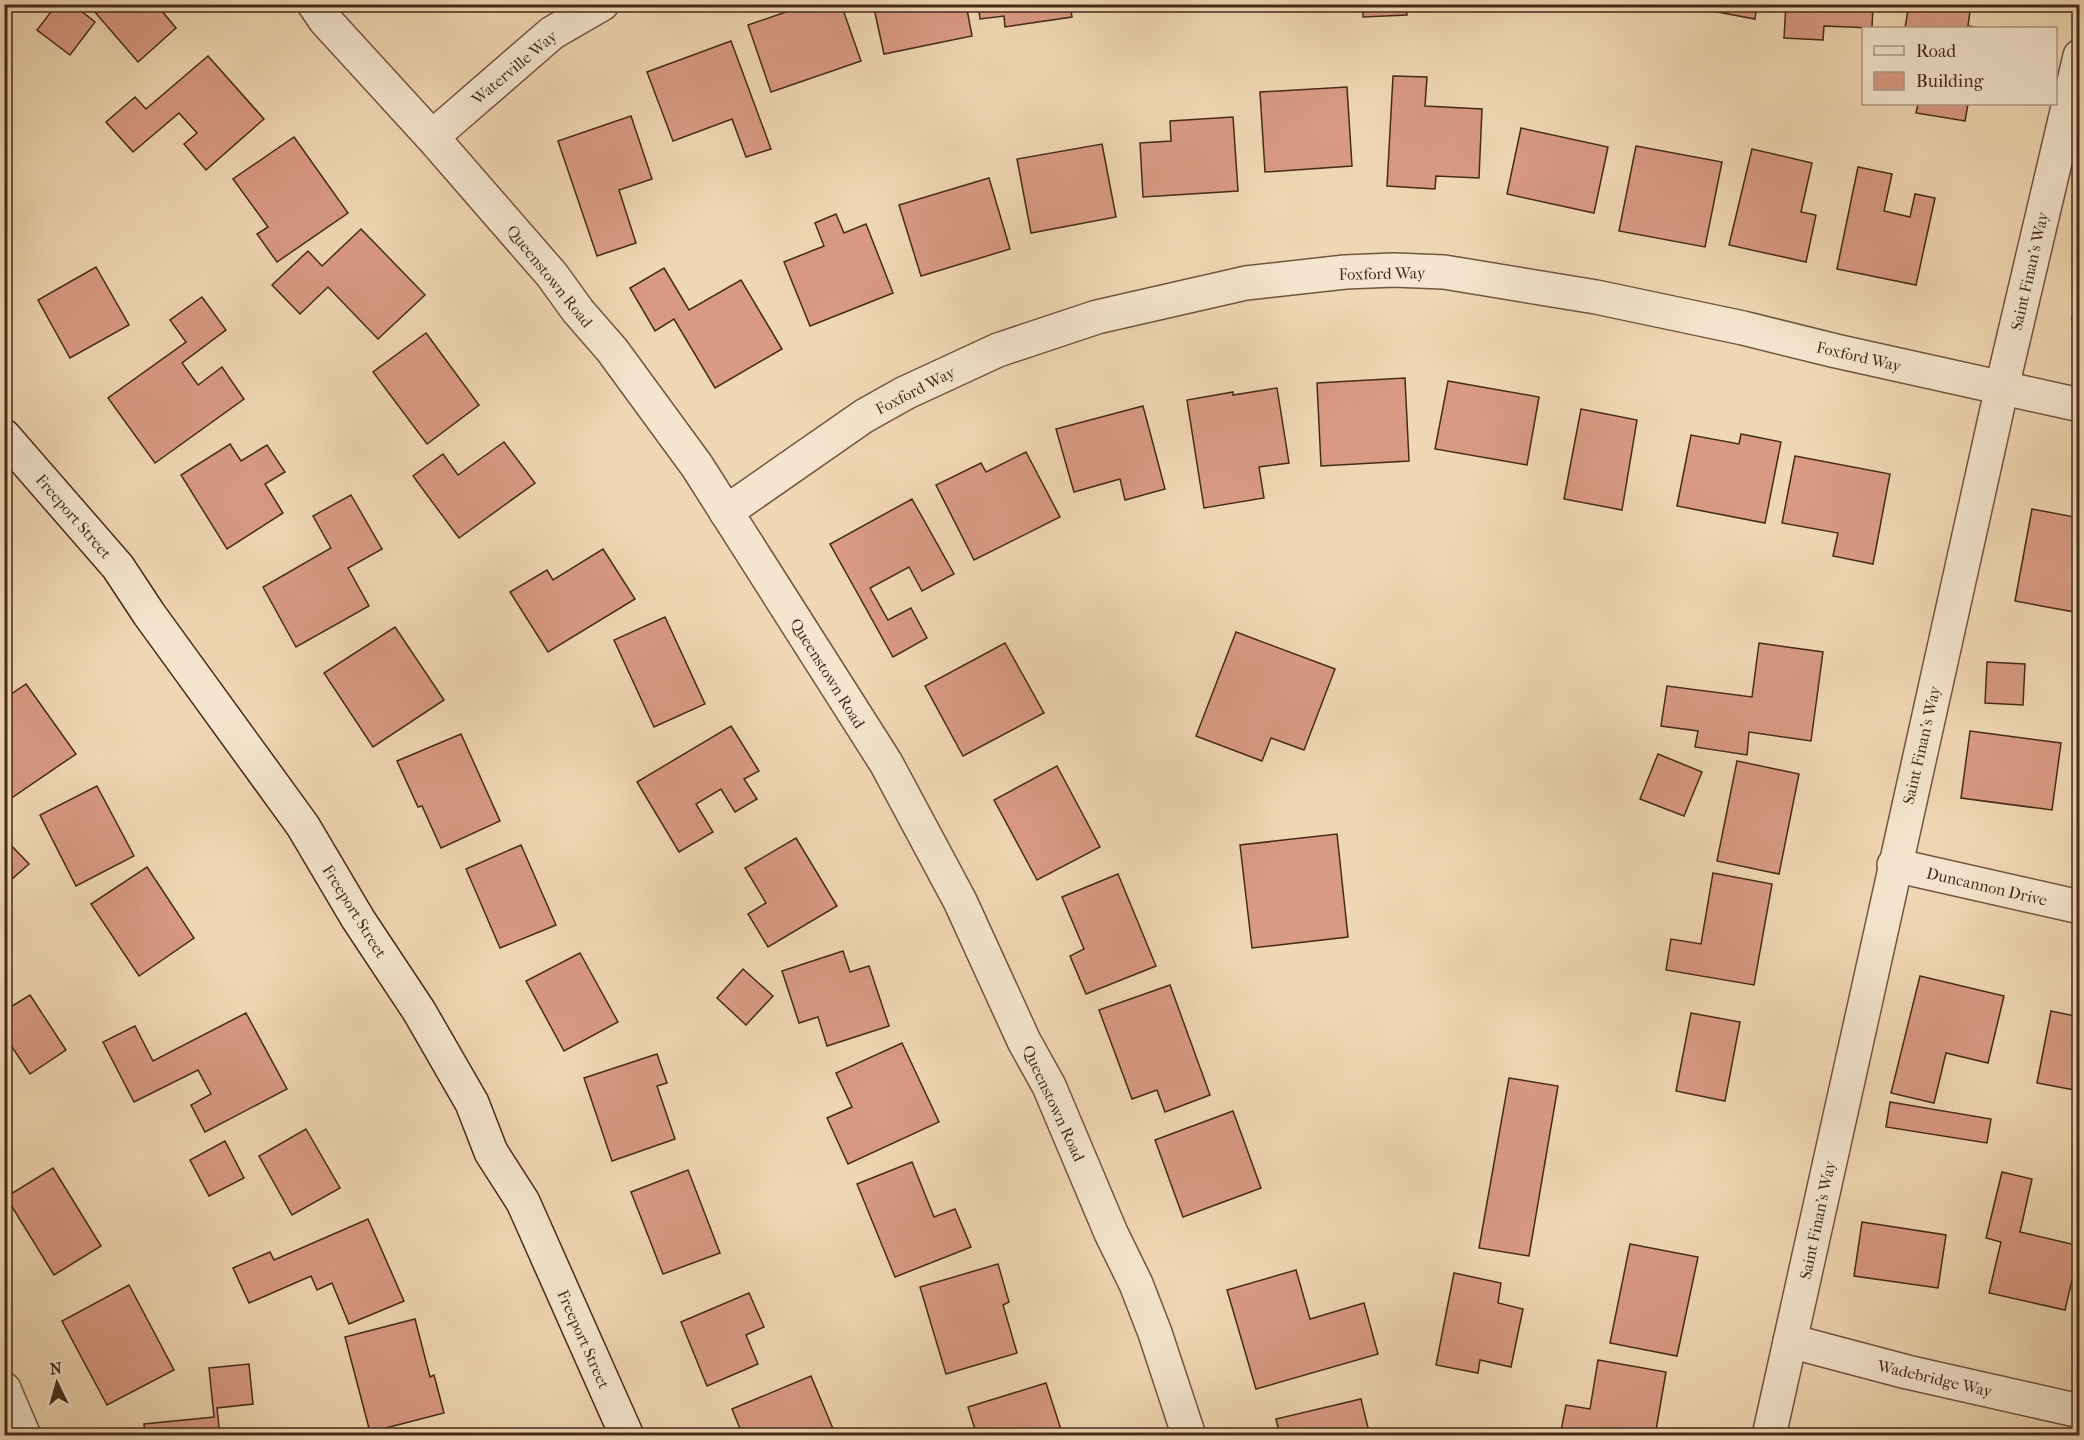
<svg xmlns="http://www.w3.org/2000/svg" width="2084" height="1440" viewBox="0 0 2084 1440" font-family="'IM FELL French Canon',serif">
<rect width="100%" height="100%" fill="#f0d7b3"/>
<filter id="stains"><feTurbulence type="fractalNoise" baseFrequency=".00333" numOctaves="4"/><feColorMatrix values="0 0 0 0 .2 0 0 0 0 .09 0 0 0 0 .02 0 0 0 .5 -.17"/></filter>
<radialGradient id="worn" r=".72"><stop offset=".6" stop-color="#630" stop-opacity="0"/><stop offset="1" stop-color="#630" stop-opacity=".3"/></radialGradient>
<!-- building -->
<g fill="#d99a84" stroke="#452a19" stroke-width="1.5">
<polygon points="57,4 72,4 95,22 70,55 37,30"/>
<polygon points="88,4 156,4 176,28 138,62"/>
<polygon points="809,4 841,4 861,61 771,92 748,25"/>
<polygon points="873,4 966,4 972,36 884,54"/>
<polygon points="978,4 1070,4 1072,17 1005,27 1004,16 980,19"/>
<polygon points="1363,4 1406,4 1407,15 1363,17"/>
<polygon points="1675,4 1757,4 1755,19"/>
<polygon points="1786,4 1873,4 1872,28 1824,26 1823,40 1784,38"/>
<polygon points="1909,4 1971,4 1968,26 1983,28 1905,28"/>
<polygon points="731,41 771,149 746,157 732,119 673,141 647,72"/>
<polygon points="208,56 264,119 206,170 184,144 197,133 179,113 133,152 106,122 135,97 146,109"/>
<polygon points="1393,76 1427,77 1425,106 1482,109 1479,178 1436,176 1435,189 1387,186"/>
<polygon points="1347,87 1352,166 1265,172 1260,92"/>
<polygon points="1918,104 1968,104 1965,121 1916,113"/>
<polygon points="631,116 652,179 619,190 636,243 597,256 558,141"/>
<polygon points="1233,117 1238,191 1143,197 1140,143 1171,141 1170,121"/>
<polygon points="1521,128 1608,147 1594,213 1507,194"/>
<polygon points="294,137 348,213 277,262 257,234 268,227 233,179"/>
<polygon points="1102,144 1116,217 1031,233 1017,159"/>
<polygon points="1636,146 1722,162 1705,247 1619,231"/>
<polygon points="1752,149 1812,163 1801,212 1816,215 1806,262 1729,245"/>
<polygon points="1858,167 1892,174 1884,211 1910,217 1915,194 1935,198 1916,285 1837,269"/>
<polygon points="989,178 1010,249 921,276 899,205"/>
<polygon points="836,214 844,233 866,224 893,293 810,326 784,262 824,246 815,223"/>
<polygon points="361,229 425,295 378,339 328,287 300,314 272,285 308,251 322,266"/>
<polygon points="2080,246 2080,321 2072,320"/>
<polygon points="96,267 129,325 70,358 38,300"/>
<polygon points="664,268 689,310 741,280 782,349 715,388 674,319 655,331 630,288"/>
<polygon points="202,297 226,330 182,363 198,385 222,367 244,399 155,463 108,398 186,342 170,320"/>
<polygon points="426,333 479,405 427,444 373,372"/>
<polygon points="1405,378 1409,461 1321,466 1317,383"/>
<polygon points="1448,381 1539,397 1527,465 1435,449"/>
<polygon points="1277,388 1289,463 1259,467 1264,498 1204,508 1187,400 1233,392 1233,395"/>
<polygon points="1143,406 1165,489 1125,500 1120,479 1074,492 1056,429"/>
<polygon points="1581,409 1637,420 1622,510 1564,499"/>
<polygon points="1741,434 1781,442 1765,523 1677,506 1691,435 1739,444"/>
<polygon points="504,442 535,483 459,538 413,476 443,454 458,475"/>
<polygon points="230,444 241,461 267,445 285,472 265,484 283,513 227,549 181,475"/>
<polygon points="1026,452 1060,517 974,560 936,485 981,463 986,472"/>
<polygon points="1795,456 1890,474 1873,564 1833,556 1838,533 1782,523"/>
<polygon points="351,495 382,549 348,568 369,606 296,647 263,587 331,548 313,516"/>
<polygon points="912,499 954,574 922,591 909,567 870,588 888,620 911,608 927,638 893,657 830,544"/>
<polygon points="2032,509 2080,518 2080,613 2015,601"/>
<polygon points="603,549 635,599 548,652 510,592 547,570 553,580"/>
<polygon points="665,617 705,704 654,727 614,640"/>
<polygon points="395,627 444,700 373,747 324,673"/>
<polygon points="1236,632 1335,669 1304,750 1271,738 1262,761 1196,736"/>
<polygon points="1005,643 1044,713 963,756 925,686"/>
<polygon points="1759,643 1823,652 1811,741 1749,732 1747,755 1695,747 1698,731 1661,726 1667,686 1752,697"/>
<polygon points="1987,662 2025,664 2023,705 1985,703"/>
<polygon points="26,684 76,754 4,803 4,699"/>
<polygon points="731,726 759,771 744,779 757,799 735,812 721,789 696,804 713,832 679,852 637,782"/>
<polygon points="1970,731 2061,743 2052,810 1961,798"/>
<polygon points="461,734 500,821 441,848 422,806 418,807 397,761"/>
<polygon points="1658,754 1702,772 1684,816 1640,799"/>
<polygon points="1737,761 1799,774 1779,874 1717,861"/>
<polygon points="1057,766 1100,847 1037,880 994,800"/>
<polygon points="97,786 134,856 76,886 40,815"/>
<polygon points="1337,834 1348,937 1252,948 1240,845"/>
<polygon points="4,838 29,864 4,886"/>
<polygon points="796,838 837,906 768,947 748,914 766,903 745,868"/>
<polygon points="521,845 556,925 500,948 466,869"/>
<polygon points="147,867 194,938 139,976 91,904"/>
<polygon points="1713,873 1772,884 1754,985 1666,970 1671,939 1701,944"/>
<polygon points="1118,874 1156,966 1086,994 1070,956 1084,949 1062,897"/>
<polygon points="843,951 850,972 869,966 889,1026 827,1046 818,1017 799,1023 782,971"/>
<polygon points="580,953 618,1022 564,1051 526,981"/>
<polygon points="743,969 773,996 746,1025 717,998"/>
<polygon points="1920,976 2004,996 1988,1063 1946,1053 1934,1103 1891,1093"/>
<polygon points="1170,985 1210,1095 1165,1112 1157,1090 1132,1099 1099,1010"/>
<polygon points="30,995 66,1050 30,1074 4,1035 4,1011"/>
<polygon points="2051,1011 2080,1017 2080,1091 2037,1083"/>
<polygon points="246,1013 287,1089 205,1132 191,1105 211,1094 198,1070 134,1102 103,1042 135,1026 153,1061"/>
<polygon points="1691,1013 1740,1022 1725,1101 1676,1091"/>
<polygon points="902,1043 939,1122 848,1164 827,1118 852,1107 836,1073"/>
<polygon points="657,1054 667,1083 657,1086 675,1139 612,1161 584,1078"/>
<polygon points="1509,1078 1558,1086 1529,1256 1479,1248"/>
<polygon points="1890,1102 1991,1119 1987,1143 1886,1127"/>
<polygon points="1233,1111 1261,1188 1183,1217 1155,1140"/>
<polygon points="306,1129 340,1188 292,1215 259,1156"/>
<polygon points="225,1141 244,1178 209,1196 190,1160"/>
<polygon points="912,1162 934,1217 955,1209 971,1247 895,1277 857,1184"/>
<polygon points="53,1168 101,1246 54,1275 6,1197"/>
<polygon points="688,1170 720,1253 663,1274 631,1192"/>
<polygon points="2002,1172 2032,1179 2020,1232 2080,1246 2065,1310 1989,1293 2001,1242 1986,1238"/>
<polygon points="368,1219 404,1301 349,1324 332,1283 317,1290 311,1276 249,1303 233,1268 270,1252 274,1260"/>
<polygon points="1862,1222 1946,1235 1938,1288 1854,1276"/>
<polygon points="1630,1244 1698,1257 1677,1356 1610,1343"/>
<polygon points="998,1264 1009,1302 1003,1305 1017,1353 946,1374 920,1287"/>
<polygon points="1296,1270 1310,1319 1364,1303 1378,1354 1256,1389 1227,1290"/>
<polygon points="1454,1273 1501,1283 1498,1303 1523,1309 1511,1367 1480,1360 1478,1373 1436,1365"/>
<polygon points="129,1285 174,1370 107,1405 62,1321"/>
<polygon points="749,1293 764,1327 746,1335 758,1364 707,1386 681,1322"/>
<polygon points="415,1319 430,1377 434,1375 444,1413 370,1432 345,1337"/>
<polygon points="1598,1360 1666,1372 1655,1436 1560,1436 1566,1405 1590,1409"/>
<polygon points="249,1364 253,1404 217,1408 220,1436 145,1436 144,1424 214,1417 209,1368"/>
<polygon points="811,1376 836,1436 743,1436 732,1409"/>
<polygon points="1046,1383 1063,1436 977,1436 968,1407"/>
<polygon points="1361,1399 1370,1436 1280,1436 1276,1419"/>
</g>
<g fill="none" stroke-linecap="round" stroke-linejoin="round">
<!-- minor casing -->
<g stroke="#705540" stroke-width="36">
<g id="minor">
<polyline points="314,4 325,20 432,137 552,275 578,311 612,350 697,466 886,763 960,901 1024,1041 1049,1086 1111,1233 1136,1284 1155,1333 1189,1436"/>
<polyline points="432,137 552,33 602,4"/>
<polyline points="726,512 864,416 905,393 998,350 1097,317 1246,283 1345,272 1394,270 1444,272 1596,297 1743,328 1836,351 2080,405"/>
<polyline points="1894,865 2080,907"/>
<polyline points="1790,1341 1907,1372 2080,1411"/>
<polyline points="4,1389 24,1436"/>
<polyline points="1769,1436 2002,387 2080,56"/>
</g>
</g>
<!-- secondary casing -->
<g stroke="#452a19" stroke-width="36">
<polyline id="secondary" points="4,436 118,567 149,614 303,826 358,919 419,1011 472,1103 491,1152 523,1202 627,1436"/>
</g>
<!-- minor -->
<use href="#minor" stroke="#f5e5ce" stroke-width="33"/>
<!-- secondary -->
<use href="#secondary" stroke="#f5e5ce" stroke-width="33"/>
</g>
<g text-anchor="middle" stroke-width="4.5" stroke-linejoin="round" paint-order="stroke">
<!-- street labels -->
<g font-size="16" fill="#452a19" stroke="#f5e5ce">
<text transform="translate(514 67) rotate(-40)" y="6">Waterville Way</text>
<text transform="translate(2029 271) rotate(-77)" y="6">Saint Finan's Way</text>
<text transform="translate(1382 273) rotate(-1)" y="6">Foxford Way</text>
<text transform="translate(550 276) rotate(51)" y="6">Queenstown Road</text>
<text transform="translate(1859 356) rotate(13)" y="6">Foxford Way</text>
<text transform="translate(915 390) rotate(-27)" y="6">Foxford Way</text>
<text transform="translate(74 516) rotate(49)" y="6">Freeport Street</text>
<text transform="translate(828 673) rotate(58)" y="6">Queenstown Road</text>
<text transform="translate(1921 745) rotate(-77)" y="6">Saint Finan's Way</text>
<text transform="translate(1987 886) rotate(13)" y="6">Duncannon Drive</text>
<text transform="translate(355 911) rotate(58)" y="6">Freeport Street</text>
<text transform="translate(1054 1103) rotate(65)" y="6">Queenstown Road</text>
<text transform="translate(1817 1220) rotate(-78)" y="6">Saint Finan's Way</text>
<text transform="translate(584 1339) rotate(66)" y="6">Freeport Street</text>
<text transform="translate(1935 1378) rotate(13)" y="6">Wadebridge Way</text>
</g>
</g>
<!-- margin -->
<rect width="2084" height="1440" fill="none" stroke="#f0d7b3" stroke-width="24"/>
<rect x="6" y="6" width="2072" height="1428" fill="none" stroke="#452a19" stroke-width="3"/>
<rect x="12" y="12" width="2060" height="1416" fill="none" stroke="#452a19" stroke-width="1.5"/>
<!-- legend -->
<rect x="1862" y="27" width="195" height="78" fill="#f5e5ce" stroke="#af9a86" stroke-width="1.5"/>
<rect x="1874" y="46" width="30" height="9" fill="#f5e5ce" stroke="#af9a86" stroke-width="1.5"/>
<text x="1916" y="57" font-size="18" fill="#452a19">Road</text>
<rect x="1874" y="72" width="30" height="18" fill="#d99a84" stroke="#af9a86" stroke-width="1.5"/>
<text x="1916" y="87" font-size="18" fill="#452a19">Building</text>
<!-- north arrow -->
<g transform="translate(57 1383) rotate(355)" stroke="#f5e5ce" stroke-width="4.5" paint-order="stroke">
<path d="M0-4.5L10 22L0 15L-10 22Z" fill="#452a19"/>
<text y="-9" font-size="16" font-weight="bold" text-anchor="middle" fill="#452a19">N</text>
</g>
<rect width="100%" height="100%" filter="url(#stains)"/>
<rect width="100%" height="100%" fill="url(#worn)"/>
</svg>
